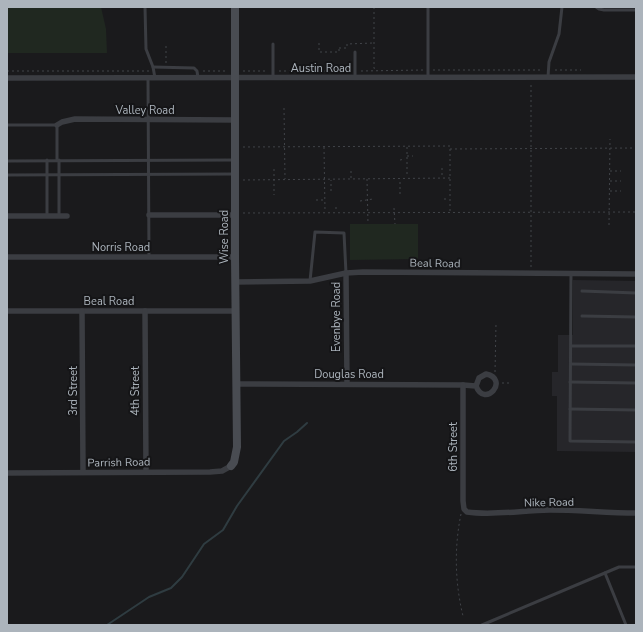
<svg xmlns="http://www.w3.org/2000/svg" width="643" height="632" viewBox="0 0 643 632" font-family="'Nunito Sans',sans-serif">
<rect width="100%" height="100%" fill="#1a1a1c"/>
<!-- built -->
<polygon fill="#26262a" points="573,280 636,281 636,452 557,451 557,396 552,396 552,372 558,372 558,335 573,335"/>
<!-- green -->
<g fill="#202820">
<polygon points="7,7 101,7 106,29 107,53 7,53"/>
<polygon points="350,224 418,224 418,259 350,260"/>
</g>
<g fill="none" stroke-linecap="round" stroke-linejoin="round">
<!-- stream -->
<polyline stroke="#2f3c41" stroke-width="2" points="107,625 149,597 171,588 182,577 204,544 223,530 237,506 284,441 297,432 307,423"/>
<!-- path -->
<g stroke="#414449" stroke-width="1" stroke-dasharray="2 3" stroke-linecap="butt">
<polyline points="374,7 374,68 375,70"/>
<polyline points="319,43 319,52 339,52 339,46"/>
<polyline points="339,48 347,48 347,44 373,43"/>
<polyline points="166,63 166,43"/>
<polyline points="433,70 543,70"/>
<polyline points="555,70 581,70"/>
<polyline points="7,71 149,71"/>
<polyline points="203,71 227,71"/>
<polyline points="243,71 267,71"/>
<polyline points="279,71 349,71"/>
<polyline points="361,71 423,70"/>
<polyline points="284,108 285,179"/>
<polyline points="243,147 450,146 450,212"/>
<polyline points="324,147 325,212"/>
<polyline points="407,147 407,177"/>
<polyline points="450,149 636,148"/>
<polyline points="407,156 413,156"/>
<polyline points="400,160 405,159"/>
<polyline points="442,168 442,178"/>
<polyline points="274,169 274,195"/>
<polyline points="610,171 621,171"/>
<polyline points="351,178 351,170"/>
<polyline points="367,179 368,224"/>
<polyline points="243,180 450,178"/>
<polyline points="610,181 621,181"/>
<polyline points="331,191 331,180"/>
<polyline points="610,191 621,191"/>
<polyline points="400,194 400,179"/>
<polyline points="444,199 449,199"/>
<polyline points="316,200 324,200"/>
<polyline points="360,201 373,199"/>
<polyline points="336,207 336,212"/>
<polyline points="394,208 395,224"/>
<polyline points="243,213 636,212"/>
<polyline points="609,225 610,139"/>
<polyline points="531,267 531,84"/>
<polyline points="495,372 496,324"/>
<polyline points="502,383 510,383"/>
<path d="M461 514C454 548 455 583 463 616"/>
</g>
<!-- lane -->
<g stroke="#3b3d42" stroke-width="3">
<polyline points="145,7 146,49 153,67 155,78"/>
<polyline points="428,7 428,78"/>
<polyline points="596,7 599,9 604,10 636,10"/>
<polyline points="273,44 273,78"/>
<polyline points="355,52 355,78"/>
<polyline points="153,67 194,68 197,71 198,78"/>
<polyline points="548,77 549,62 559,34 562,7"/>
<polyline points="148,79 149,257"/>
<polyline points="7,125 57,125 57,160"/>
<polyline points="47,160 47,216"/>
<polyline points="59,160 59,216"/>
<polyline points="7,161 235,160"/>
<polyline points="7,175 235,174"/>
<polyline points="571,274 570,441 636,442"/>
<polyline points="310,281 315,232 344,233 346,273"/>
<polyline points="582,291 636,293"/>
<polyline points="582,316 636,317"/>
<polyline points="571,346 636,346"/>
<polyline points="571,364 636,365"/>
<polyline points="570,382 636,383"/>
<polyline points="570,409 636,410"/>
<polyline points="605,573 626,625"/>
<polyline points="482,625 619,567 636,567"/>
</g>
<!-- street -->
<g stroke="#3b3d42" stroke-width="5.5">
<polyline points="7,78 636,77"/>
<polyline points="57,125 62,122 75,119 235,120"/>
<polyline points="149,215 235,215"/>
<polyline points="7,216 67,216"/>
<polyline points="7,257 235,257"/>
<polyline points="346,273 347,384"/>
<polyline points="235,282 310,281 346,273 363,272 636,274"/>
<polyline points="7,311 235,311"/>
<polyline points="82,311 83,472"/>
<polyline points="145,311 146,471"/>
<path d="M236 384 463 385 476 386C485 409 510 379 486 374L479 378 476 386"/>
<path d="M463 385V501L464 509 467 512C495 516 523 510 550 510 579 510 607 513 636 513"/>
<polyline points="7,473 210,472 222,471 231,466"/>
</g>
<!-- secondary -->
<polyline stroke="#494c52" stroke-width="8" points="231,466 234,462 237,447 235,257 235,7"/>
</g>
<g text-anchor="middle" stroke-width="4" stroke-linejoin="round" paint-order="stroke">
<!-- street labels -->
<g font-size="11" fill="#acb4bc" stroke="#151517">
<text x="321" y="72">Austin Road</text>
<text x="145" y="114">Valley Road</text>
<text transform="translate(224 237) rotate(-90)" y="4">Wise Road</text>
<text x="121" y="251">Norris Road</text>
<text transform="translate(435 263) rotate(1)" y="4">Beal Road</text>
<text x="109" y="305">Beal Road</text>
<text transform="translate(336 317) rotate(-90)" y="4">Evenbye Road</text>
<text x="349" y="378">Douglas Road</text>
<text transform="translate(73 391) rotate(-90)" y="4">3rd Street</text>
<text transform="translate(135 391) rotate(-90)" y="4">4th Street</text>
<text transform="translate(453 447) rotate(-90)" y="4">6th Street</text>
<text transform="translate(119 462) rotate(-1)" y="4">Parrish Road</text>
<text transform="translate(549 502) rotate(-1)" y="4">Nike Road</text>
</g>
</g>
<!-- border -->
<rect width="643" height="632" fill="none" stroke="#acb4bc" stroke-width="16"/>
</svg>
